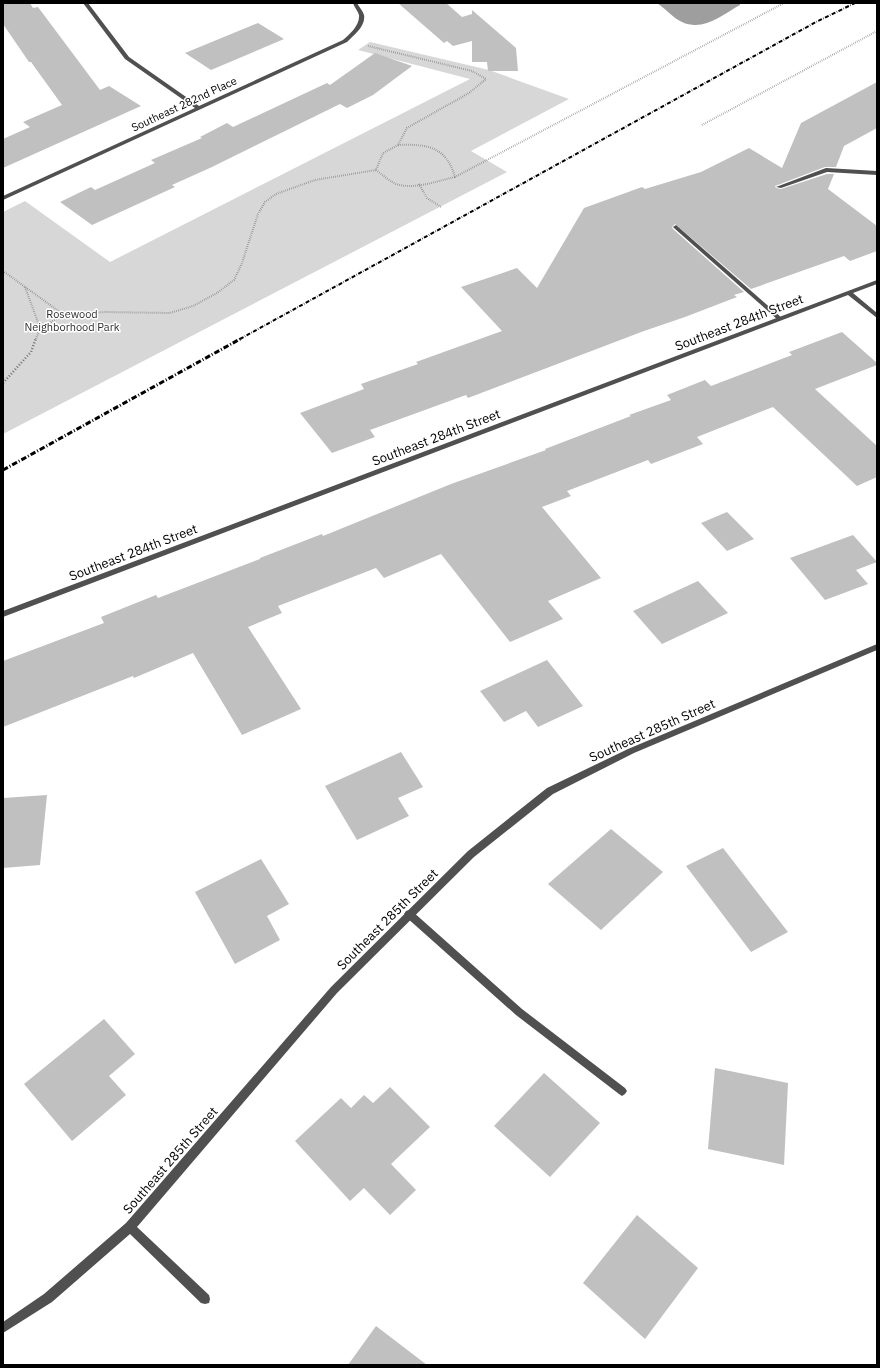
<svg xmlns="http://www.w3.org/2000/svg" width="880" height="1368" viewBox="0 0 880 1368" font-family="'IBM Plex Sans',sans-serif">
<rect width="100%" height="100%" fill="#fff"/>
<!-- green -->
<polygon fill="#d7d7d7" points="370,42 489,70 569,99 471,151 507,172 3,434 3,212 25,201 110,262 470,79 358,50"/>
<!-- water -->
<path fill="#9e9e9e" d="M657 3H739L740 4V5C722 15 703 32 682 22 673 18 666 9 657 3Z"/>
<!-- building -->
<g fill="#c0c0c0">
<polygon points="3,3 30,3 33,8 38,7 100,90 109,86 141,106 3,168 3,139 30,127 23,122 62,105 31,62 29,62 3,24"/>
<polygon points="398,3 446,3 462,17 472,14 472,10 516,48 518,71 488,71 487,62 472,62 472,41 453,46 447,41 444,43"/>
<polygon points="258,23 284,39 211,70 185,53"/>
<polygon points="375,53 412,66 373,95 347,108 340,104 212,167 172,185 175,187 92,225 60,202 91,187 95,190 155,163 151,160 202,138 200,137 227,123 233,127 327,83 330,85"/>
<polygon points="877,82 877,128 844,146 836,167 825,167 775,186 776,188 781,189 827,174 834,174 828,189 877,226 877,251 850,261 844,256 751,289 675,224 672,227 673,229 744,292 734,295 737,297 685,317 644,331 468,398 466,395 370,430 375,437 332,453 300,413 364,389 361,384 418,364 416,362 502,331 461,287 517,268 537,288 584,208 642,187 645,189 701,172 749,148 782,168 801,123"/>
<polygon points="842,332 877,363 877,365 815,389 877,446 877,477 857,486 773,407 697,437 703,444 651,464 648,460 567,491 571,496 542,507 601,578 548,601 563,619 510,642 441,554 384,578 376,568 278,606 282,613 248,627 301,709 242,735 193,653 134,678 133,676 3,727 3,661 104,623 101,617 156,595 158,598 260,559 260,558 322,534 323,536 451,484 546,450 545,449 631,416 629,415 671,400 667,395 705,380 711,386 792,355 789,352"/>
<polygon points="727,512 754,539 727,551 701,523"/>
<polygon points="853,535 877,562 856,570 868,584 825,600 790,558"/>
<polygon points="698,581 728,613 662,644 633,611"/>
<polygon points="547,660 583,706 538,727 526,711 504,722 480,691"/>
<polygon points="401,752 423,787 398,798 409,816 357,840 325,786"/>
<polygon points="47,795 40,865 3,868 3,798"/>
<polygon points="611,829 663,872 601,930 548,884"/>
<polygon points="723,848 788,932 751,952 686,866"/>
<polygon points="261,859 289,904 267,916 280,940 235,964 195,892"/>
<polygon points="104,1019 135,1054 109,1076 126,1095 72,1141 24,1084"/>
<polygon points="715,1068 788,1083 784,1165 708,1149"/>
<polygon points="544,1073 600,1123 550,1177 494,1126"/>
<polygon points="390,1087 430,1127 391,1164 416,1190 390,1215 364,1188 350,1201 295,1141 341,1098 351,1108 364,1095 373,1103"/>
<polygon points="637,1215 698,1268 645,1339 583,1283"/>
<polygon points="376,1326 427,1365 348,1365"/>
</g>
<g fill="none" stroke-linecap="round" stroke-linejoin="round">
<!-- path-far1 -->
<g stroke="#727272" stroke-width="2" stroke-dasharray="0.5 1.5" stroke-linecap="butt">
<path d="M368 46 472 71 486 79 469 93 407 128 398 145C427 144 446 146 455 177L784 3"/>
<polyline points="702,125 877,31"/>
<path d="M376 170C383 175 389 181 396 184 414 190 437 181 455 177"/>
<polyline points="419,184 427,198 441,207"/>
<polyline points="3,271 64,315 105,312 170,313 193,306 217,293 234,280 242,263 258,214 265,202 276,194 315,180 376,170 383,153 398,145"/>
<polyline points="25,287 40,328"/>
<polyline points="36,339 40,328 64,315"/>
</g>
<!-- path -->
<polyline stroke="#727272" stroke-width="2.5" stroke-dasharray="1 2" stroke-linecap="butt" points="3,383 31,352 36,338"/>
<!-- service -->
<g fill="#505050" fill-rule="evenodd">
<polygon points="826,168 877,171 877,175 827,172 781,188 776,187"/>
<polygon points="676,225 782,318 782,320 778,320 674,228 673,227"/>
<polygon points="409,910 412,911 522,1009 625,1088 627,1091 625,1094 622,1096 619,1094 516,1015 406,917 404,914 406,911"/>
</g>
<!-- minor -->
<g fill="#505050" fill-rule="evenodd">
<path d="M83 3H88L129 57 199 106 343 40C350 34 360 25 359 15 358 11 354 7 353 3H357C359 7 363 11 364 15 366 26 354 35 347 42L3 200V196L195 108 125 59Z"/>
<polygon points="877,280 877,284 853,293 877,313 877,318 848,295 3,617 3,611"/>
<polygon points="877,644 877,650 634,753 553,794 474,857 337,993 137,1227 209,1295 210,1299 209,1303 205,1304 201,1303 130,1234 52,1302 3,1333 3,1322 44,1294 126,1223 331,987 468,851 547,788 628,749"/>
</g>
<!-- rail-far1 -->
<polyline stroke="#000" stroke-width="2" stroke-dasharray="4 1.5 0.5 1.5" stroke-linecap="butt" points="240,339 816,22 855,3"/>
<!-- rail -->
<polyline stroke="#000" stroke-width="3" stroke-dasharray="5.5 2 1 2" stroke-linecap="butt" points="3,470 242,338"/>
</g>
<g text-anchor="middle" stroke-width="3" stroke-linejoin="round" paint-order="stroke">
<!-- far-street labels -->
<g font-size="11" fill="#000" stroke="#fff">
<text transform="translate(184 104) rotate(-25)" y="4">Southeast 282nd Place</text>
</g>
<!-- far-park labels -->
<g font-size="11" fill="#2e2e2e" stroke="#fff">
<text x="72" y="318">Rosewood<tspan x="72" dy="13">Neighborhood Park</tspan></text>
</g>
<!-- street labels -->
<g font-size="13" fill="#000" stroke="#fff">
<text transform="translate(739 322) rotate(-21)" y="5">Southeast 284th Street</text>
<text transform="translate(436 437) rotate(-21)" y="5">Southeast 284th Street</text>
<text transform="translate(133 552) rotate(-21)" y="5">Southeast 284th Street</text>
<text transform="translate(652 730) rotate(-24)" y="5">Southeast 285th Street</text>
<text transform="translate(387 919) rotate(-45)" y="5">Southeast 285th Street</text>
<text transform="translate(170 1160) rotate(-49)" y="5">Southeast 285th Street</text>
</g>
</g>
<!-- border -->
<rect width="880" height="1368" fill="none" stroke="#000000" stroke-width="8"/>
</svg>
